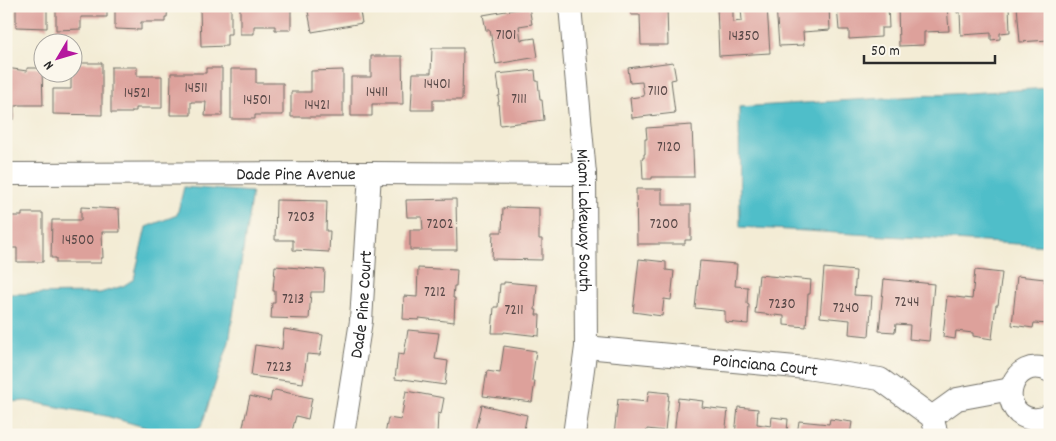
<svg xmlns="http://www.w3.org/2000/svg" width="1056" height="441" viewBox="0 0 1056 441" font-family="Dekko,sans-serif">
<rect width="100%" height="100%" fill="#fbf7ec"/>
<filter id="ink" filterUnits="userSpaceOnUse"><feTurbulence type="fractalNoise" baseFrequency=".02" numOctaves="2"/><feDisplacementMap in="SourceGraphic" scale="10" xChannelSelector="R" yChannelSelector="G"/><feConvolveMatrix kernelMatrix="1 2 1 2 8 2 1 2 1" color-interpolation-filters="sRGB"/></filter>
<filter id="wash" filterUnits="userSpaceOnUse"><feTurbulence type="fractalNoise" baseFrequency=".0096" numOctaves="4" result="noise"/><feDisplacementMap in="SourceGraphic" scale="20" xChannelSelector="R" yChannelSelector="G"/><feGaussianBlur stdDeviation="1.12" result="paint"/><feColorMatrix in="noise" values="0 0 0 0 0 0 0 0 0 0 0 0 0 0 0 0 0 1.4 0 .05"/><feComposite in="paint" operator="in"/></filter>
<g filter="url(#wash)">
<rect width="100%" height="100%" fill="#f3ecd5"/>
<!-- water -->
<g fill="#50bec9" stroke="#3e747a">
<polygon points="1050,88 1050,246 740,227 739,107"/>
<polygon points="184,187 252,192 229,342 201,427 189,434 155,430 106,416 26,401 6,402 6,294 100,293 123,286 134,279 146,227 177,215"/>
</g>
<g id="blocks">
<!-- building -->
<g fill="#dda19b">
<polygon points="16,6 47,6 47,28 16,27"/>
<polygon points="56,6 107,6 107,17 81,17 81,29 56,30"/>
<polygon points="115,6 168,6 167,17 165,17 165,22 141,22 141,30 115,29"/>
<polygon points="177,6 231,6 231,34 227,34 227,46 201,47 200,8 177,8"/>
<polygon points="240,6 291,6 291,30 275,30 275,26 254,26 254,34 240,34"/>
<polygon points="307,6 359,6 362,23 312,32"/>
<polygon points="631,6 667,6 668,45 641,45 640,15 631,15"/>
<polygon points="717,6 733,6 733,22 742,21 741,8 767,6 770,53 719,56"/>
<polygon points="776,6 829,6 830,30 803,32 804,45 779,46"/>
<polygon points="837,6 888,6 889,28 881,28 881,37 849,39 849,30 839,30"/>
<polygon points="898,6 947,6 949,31 924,32 924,45 899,46"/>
<polygon points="957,6 1009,6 1010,32 1000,33 1000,39 991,40 991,33 961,35 960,12 957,13"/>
<polygon points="1017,6 1050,6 1048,40 1020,42"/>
<polygon points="529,7 532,24 519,26 521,40 535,38 538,57 496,64 490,30 486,30 483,15"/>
<polygon points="432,48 463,48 462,100 433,100 433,110 411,110 413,73 431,73"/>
<polygon points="371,56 402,56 403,104 372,104 372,116 351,116 351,77 371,77"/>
<polygon points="673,62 676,79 671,80 675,113 632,118 630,98 644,96 642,82 630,83 628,68"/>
<polygon points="72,63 102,63 102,115 53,114 53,89 71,89 71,72 72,72"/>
<polygon points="111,67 137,67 137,76 162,76 162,108 136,108 136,111 132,111 132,113 111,113"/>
<polygon points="6,68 27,71 27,68 42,68 43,105 18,105 18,106 14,106 14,119 6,119"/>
<polygon points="206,68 222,68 222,116 205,116 206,102 191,102 191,115 170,115 171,73 206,73"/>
<polygon points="231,69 256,69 256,83 283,83 283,115 255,115 255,119 231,119"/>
<polygon points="343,70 343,117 291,117 291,92 311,92 311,71"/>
<polygon points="535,70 536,81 538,81 540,100 542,100 544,120 500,125 498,102 499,102 498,96 500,96 497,74"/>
<polygon points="692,125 694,177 652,177 652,179 643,179 642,158 644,158 644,154 645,154 645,139 647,139 646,128"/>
<polygon points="636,189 662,189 662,205 691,205 691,240 685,240 685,244 637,244"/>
<polygon points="456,199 457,250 410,250 410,230 423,230 422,217 407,217 406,200"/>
<polygon points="276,200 327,201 326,231 330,231 329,252 293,250 293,240 275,240"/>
<polygon points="81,207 119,209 120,232 102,232 103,258 101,258 101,263 56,263 56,258 51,258 52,220 81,220"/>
<polygon points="507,207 539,208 539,239 542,239 542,260 492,259 493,232 502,232 503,208 507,208"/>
<polygon points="22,213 43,213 43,262 17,262 17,248 6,248 6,216 22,216"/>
<polygon points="639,259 666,262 666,270 674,271 671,300 664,299 662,316 633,312"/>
<polygon points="700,261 737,264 735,286 748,287 747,304 749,305 748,324 725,322 725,311 695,308"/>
<polygon points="275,266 325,270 324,292 311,292 309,319 271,318 272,303 275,303 275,291 273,291"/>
<polygon points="418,268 457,270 456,286 454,286 453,298 455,298 454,322 419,318 419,320 403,319 404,296 417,297"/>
<polygon points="824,268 856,271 854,295 872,296 869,336 849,334 850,320 820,317"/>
<polygon points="975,270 1002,273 998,305 996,305 992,339 973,336 973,333 956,331 955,339 943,337 947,296 972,299"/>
<polygon points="759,275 811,280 810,294 808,294 806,327 784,325 784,316 755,313"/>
<polygon points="1017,276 1045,279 1044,282 1050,283 1050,324 1034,323 1033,328 1012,325"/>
<polygon points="884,279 934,284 929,341 909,339 910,325 896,324 895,332 879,331"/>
<polygon points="504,282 537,285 535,310 537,310 536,315 540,315 539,336 504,332 504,333 492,333 494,307 498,307 500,284 504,284"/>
<polygon points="284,329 323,335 320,355 307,354 303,383 251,376 255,345 282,349"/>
<polygon points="408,330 439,333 435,359 448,361 445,385 403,379 403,380 395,379 398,354 404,355"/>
<polygon points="504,346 536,351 532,381 535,381 532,402 483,396 487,371 500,373"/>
<polygon points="275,390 312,398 308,419 296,416 291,435 241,435 250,396 270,401 272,392 274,392"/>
<polygon points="406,391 444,398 441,414 438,413 437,435 385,435 388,418 401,420"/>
<polygon points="649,391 669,393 665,431 647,429 646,435 614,435 618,399 647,402"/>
<polygon points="678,398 703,401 702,407 728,410 725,435 674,435"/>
<polygon points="482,405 527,415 523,435 475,435"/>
<polygon points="738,407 758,409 757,424 771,426 772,417 788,419 787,432 785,431 785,435 735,435"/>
<polygon points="830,419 852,422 850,435 797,435 799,421 829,424"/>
</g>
</g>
</g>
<g filter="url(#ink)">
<use href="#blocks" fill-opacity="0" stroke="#716f66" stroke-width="1"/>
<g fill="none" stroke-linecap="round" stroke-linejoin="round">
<!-- minor casing -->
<g stroke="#716f66" stroke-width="24">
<g id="minor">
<path id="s1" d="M570 6 585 174 586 347 574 435"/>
<path id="s2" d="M6 174 370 173 585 174"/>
<path id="s3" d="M586 347 806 368 880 379 932 417 937 435"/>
<path d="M1050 371C1012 353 994 411 1031 419 1038 420 1044 419 1050 415"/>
<polyline points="932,417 957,399 1011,389"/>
<path id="s4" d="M343 435 361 321 370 173"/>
</g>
</g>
<!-- minor -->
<use href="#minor" stroke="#fff" stroke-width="22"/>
</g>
</g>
<g text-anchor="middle" stroke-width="4" stroke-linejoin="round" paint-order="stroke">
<!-- number labels -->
<g font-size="15" fill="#584847">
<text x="506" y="39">7101</text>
<text x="744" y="40">14350</text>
<text x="437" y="88">14401</text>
<text x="196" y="92">14511</text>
<text x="658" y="95">7110</text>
<text x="377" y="96">14411</text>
<text x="137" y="97">14521</text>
<text x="519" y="103">7111</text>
<text x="257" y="104">14501</text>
<text x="317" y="109">14421</text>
<text x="669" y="151">7120</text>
<text x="301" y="221">7203</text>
<text x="440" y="228">7202</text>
<text x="664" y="228">7200</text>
<text x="78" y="244">14500</text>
<text x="435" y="296">7212</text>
<text x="293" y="303">7213</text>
<text x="907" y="306">7244</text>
<text x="782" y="308">7230</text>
<text x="846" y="312">7240</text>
<text x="514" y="314">7211</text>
<text x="279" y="371">7223</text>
</g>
<!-- street labels -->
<g font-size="18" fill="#2b2b2b" stroke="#fbf7ec">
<text dy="6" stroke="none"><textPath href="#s2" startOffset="290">Dade Pine Avenue</textPath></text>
<text dy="6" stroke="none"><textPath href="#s1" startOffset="215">Miami Lakeway South</textPath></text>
<text dy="6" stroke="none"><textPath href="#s4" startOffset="132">Dade Pine Court</textPath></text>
<text dy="6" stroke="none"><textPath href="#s3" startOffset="180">Poinciana Court</textPath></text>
</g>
</g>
<!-- margin -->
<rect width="1056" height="441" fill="none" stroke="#fbf7ec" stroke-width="25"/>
<!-- north arrow -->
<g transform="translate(58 58) rotate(232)"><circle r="24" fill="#fbf7ec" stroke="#a8a59f"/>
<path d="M0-4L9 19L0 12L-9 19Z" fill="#b5179e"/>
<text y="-8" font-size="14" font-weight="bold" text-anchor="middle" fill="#2b2b2b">N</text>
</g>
<!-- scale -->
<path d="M864 55v8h131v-8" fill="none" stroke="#2b2b2b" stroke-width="2.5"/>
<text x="871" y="55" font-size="15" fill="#2b2b2b" stroke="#fbf7ec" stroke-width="4" paint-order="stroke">50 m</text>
</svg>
